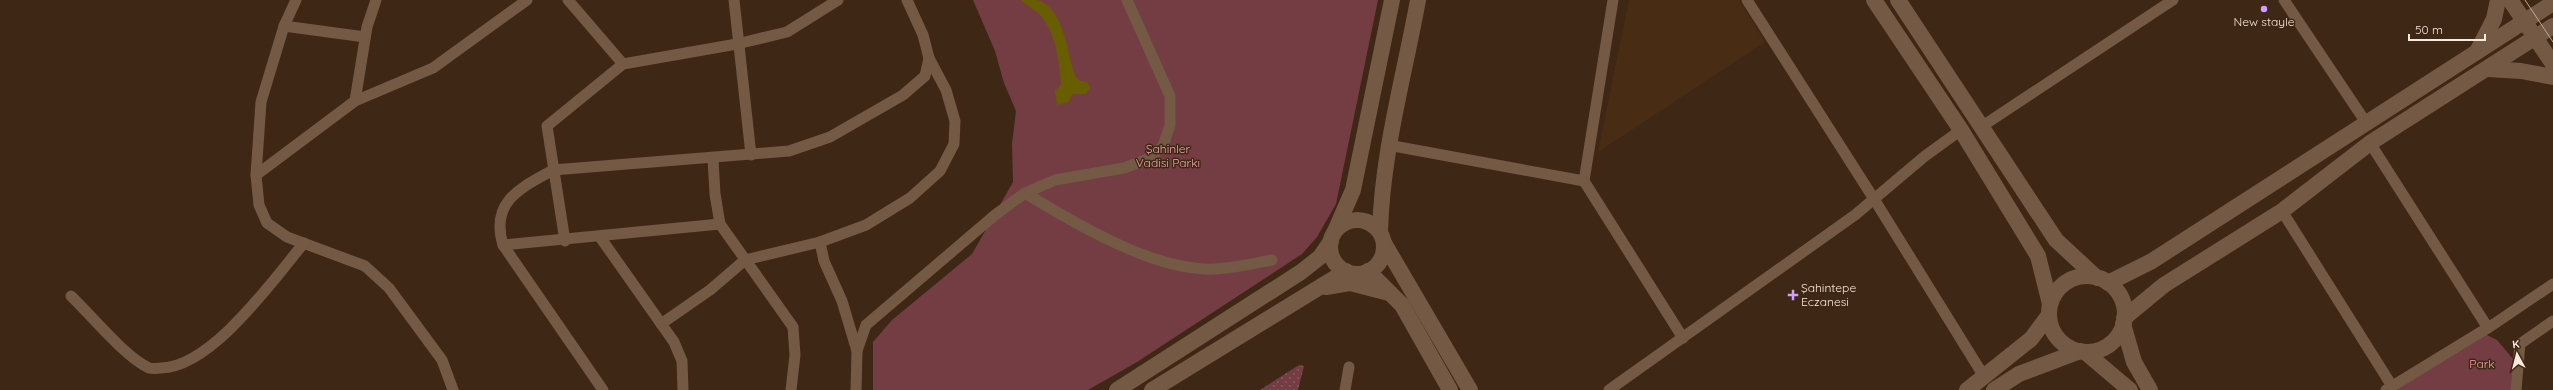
<svg xmlns="http://www.w3.org/2000/svg" width="2553" height="390" viewBox="0 0 2553 390" font-family="Quicksand,sans-serif">
<defs>
<pattern id="grass-dots" width="8" height="8" patternUnits="userSpaceOnUse"><rect width="8" height="8" fill="#743d43"/><path d="M2 2h.1M6 6h.1" fill="none" stroke="#89595e" stroke-width="1.8" stroke-linecap="round"/></pattern>
</defs>
<rect width="100%" height="100%" fill="#3e2714"/>
<!-- built -->
<polygon fill="#492c14" points="1629,0 1739,0 1765,42 1598,152"/>
<!-- grass -->
<polygon fill="url(#grass-dots)" points="1299,365 1304,366 1298,390 1260,390"/>
<!-- park -->
<g fill="#743d43">
<polygon points="973,0 1378,0 1336,204 1317,237 1302,254 1137,362 1088,390 873,390 873,342 892,320 972,254 1013,182 1012,144 1016,111 1004,83 995,51"/>
<polygon points="2483,333 2497,340 2513,359 2511,390 2394,390"/>
</g>
<!-- water -->
<path fill="#685e00" d="M1021 0C1026 0 1032 0 1037 0 1064 8 1067 53 1075 76L1080 81 1087 82 1090 88 1086 94H1073L1068 102 1057 105 1055 91 1061 84C1059 61 1056 30 1038 13 1033 9 1026 5 1021 0Z"/>
<g fill="none" stroke-linecap="round" stroke-linejoin="round">
<!-- street -->
<g stroke="#745945" stroke-width="11">
<polyline points="296,0 284,26 261,102 256,175 259,205 267,223 287,237 365,266 389,288 442,360 453,390"/>
<polyline points="568,0 623,64"/>
<polyline points="734,0 751,155"/>
<polyline points="1613,0 1584,181 1683,338"/>
<polyline points="1747,0 1874,199 1985,378"/>
<polyline points="2284,0 2367,124"/>
<polyline points="284,26 365,37"/>
<polyline points="355,101 367,27 376,0"/>
<polyline points="1981,127 2173,0"/>
<polyline points="2370,143 2488,328"/>
<polyline points="1388,145 1584,181"/>
<polyline points="713,159 715,194 720,224 793,327 795,355 791,390"/>
<polyline points="256,175 355,101 433,68 527,0"/>
<path d="M1025 193C1074 223 1156 272 1215 269 1234 268 1253 264 1272 260"/>
<polyline points="2282,211 2392,386"/>
<polyline points="600,237 674,342 682,361 683,390"/>
<polyline points="565,241 547,126 623,64 737,44 787,32 838,0"/>
<polyline points="820,242 824,261 842,301 857,351"/>
<polyline points="503,245 720,224"/>
<path d="M71 296C92 316 124 356 149 368 153 369 158 368 161 368 212 367 273 280 304 243"/>
<polyline points="661,324 710,290 745,260 820,242 866,225 910,198 940,171 954,144 955,121 946,90 929,58"/>
<path d="M603 390 503 245C490 202 520 188 553 170L789 151 830 137 903 95 925 76 929 58 923 35 907 0"/>
<polyline points="856,390 857,351 866,325 995,215 1025,193 1055,180 1124,168 1148,159 1163,146 1170,125 1170,96 1127,0"/>
<polyline points="1345,390 1349,367"/>
<polyline points="1609,390 1855,215 1925,156 1961,130"/>
<polyline points="2386,390 2494,324 2553,284"/>
<polyline points="2516,390 2520,344 2553,321"/>
</g>
<!-- secondary -->
<g stroke="#745945" stroke-width="16">
<polyline points="1874,0 1961,130 2038,256 2050,304"/>
<polyline points="1898,0 2056,240 2097,278"/>
<polyline points="2510,0 2553,64"/>
<polyline points="2477,52 2494,19 2498,0"/>
<polyline points="2488,69 2521,71 2553,77"/>
<circle cx="1357" cy="247" r="27"/>
<polyline points="1336,229 1353,190 1392,0"/>
<path d="M1380 232C1382 153 1404 77 1418 0"/>
<polyline points="1384,243 1470,390"/>
<polyline points="1368,271 1402,305 1450,390"/>
<circle cx="2087" cy="314" r="38"/>
<polyline points="2108,283 2152,261 2553,3"/>
<polyline points="1326,287 1350,283 1389,293"/>
<polyline points="2124,318 2164,285 2282,211 2370,143 2553,26"/>
<polyline points="2123,324 2134,362 2150,390"/>
<polyline points="2085,352 2130,390"/>
<polyline points="1117,390 1301,272 1320,257 1331,241"/>
<polyline points="1152,390 1346,271"/>
<polyline points="1967,390 2031,339 2049,315"/>
<polyline points="1994,390 2019,374 2080,351"/>
</g>
<!-- tram -->
<polyline stroke="#bdab9c" stroke-width="1" points="2525,0 2553,42"/>
</g>
<!-- markers -->
<g fill="#d19dfe" stroke="#3e2714" stroke-width="1.5">
<circle cx="2264" cy="9" r="4"/>
<path d="M1791 289h4v4h4v4h-4v4h-4v-4h-4v-4h4z"/>
</g>
<g text-anchor="middle" stroke-width="3" stroke-linejoin="round" paint-order="stroke">
<!-- poi labels -->
<g font-size="12" fill="#f9e9dd" stroke="#3e2714">
<text x="2264" y="26">New stayle</text>
<text x="1801" y="292" text-anchor="start">Şahintepe<tspan x="1801" dy="14">Eczanesi</tspan></text>
</g>
<!-- park labels -->
<g font-size="12" fill="#f5a7ad" stroke="#3e2714">
<text x="1168" y="153">Şahinler<tspan x="1168" dy="14">Vadisi Parkı</tspan></text>
<text x="2482" y="368">Park</text>
</g>
</g>
<!-- north arrow -->
<g transform="translate(2517 354) rotate(353)" stroke="#3e2714" stroke-width="3" paint-order="stroke">
<path d="M0-3L7 15L0 10L-7 15Z" fill="#f9e9dd"/>
<text y="-6" font-size="11" font-weight="bold" text-anchor="middle" fill="#f9e9dd">K</text>
</g>
<!-- scale -->
<path d="M2409 34v6h76v-6" fill="none" stroke="#f9e9dd" stroke-width="2"/>
<text x="2415" y="34" font-size="12" fill="#f9e9dd" stroke="#3e2714" stroke-width="3" paint-order="stroke">50 m</text>
</svg>
